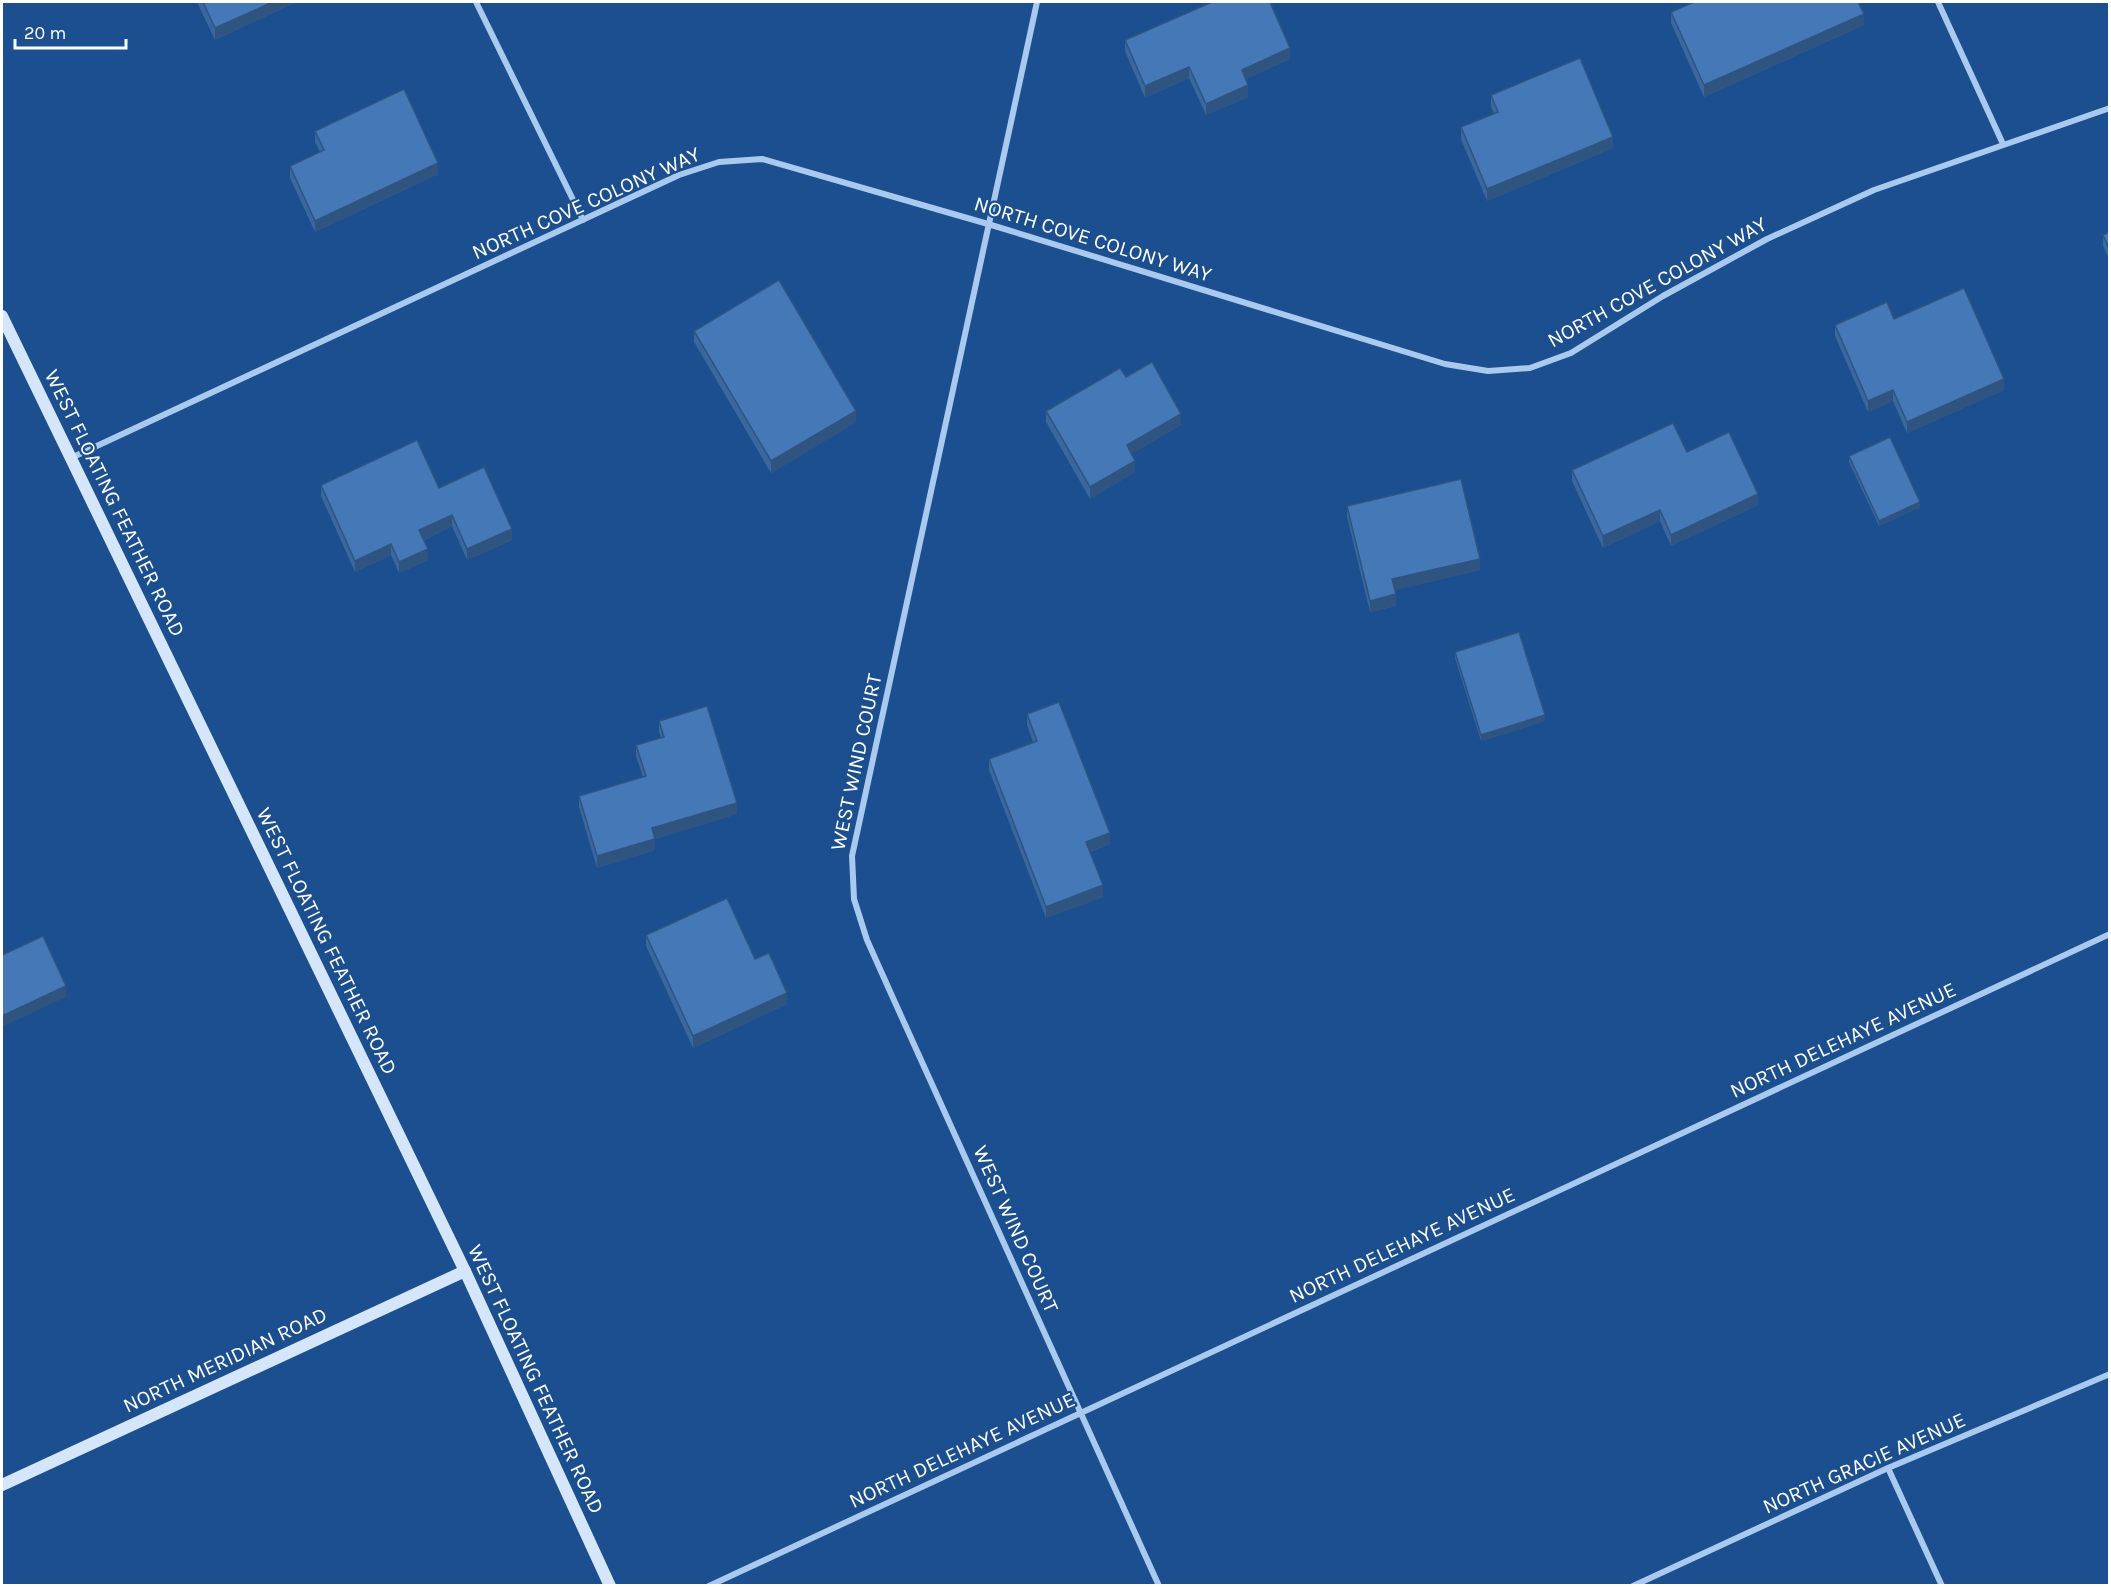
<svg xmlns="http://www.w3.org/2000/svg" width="2111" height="1587" viewBox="0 0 2111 1587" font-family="Karla,sans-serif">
<rect width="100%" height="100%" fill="#1b4f8f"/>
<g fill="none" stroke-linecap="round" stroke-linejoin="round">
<!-- street -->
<g stroke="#a9c9ee" stroke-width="6">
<polyline points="476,2 583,220"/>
<polyline points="1037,2 852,856 854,899 867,940 893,998 1159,1586"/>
<polyline points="1938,2 2003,144"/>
<polyline points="71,458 679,175 719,162 762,159 988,224 1445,364 1488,371 1530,368 1571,353 1663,296 1767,239 1874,190 2110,108"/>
<polyline points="1888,1468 1942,1586"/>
<polyline points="709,1586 2110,934"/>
<polyline points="1633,1586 1888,1468 2110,1374"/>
</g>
<!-- secondary -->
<g stroke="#d6e6fa" stroke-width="12">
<polyline points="2,316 465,1271 610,1586"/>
<polyline points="2,1485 465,1271"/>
</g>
</g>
<!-- wall -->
<g fill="#3a679d">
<polygon points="197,2 294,2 294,3 215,40"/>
<polygon points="1671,12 1864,25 1704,97 1671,23"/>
<polygon points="1125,40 1290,59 1246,79 1248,97 1206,115 1189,78 1145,98 1125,51"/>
<polygon points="1491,95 1613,148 1487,201 1461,139 1461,127 1494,114 1491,107"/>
<polygon points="315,131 438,174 315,232 290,178 290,166 320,152 315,142"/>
<polygon points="2109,232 2109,259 2103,246 2103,235"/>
<polygon points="1894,319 2004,390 1907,433 1893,401 1868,412 1835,336 1835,325"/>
<polygon points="694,331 856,422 771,473 694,342"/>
<polygon points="1126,377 1181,425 1131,454 1135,472 1090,499 1046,422 1046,411"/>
<polygon points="1687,452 1758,505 1671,546 1660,521 1603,548 1572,481 1572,470"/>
<polygon points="1849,456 1920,507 1879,526 1849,462"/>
<polygon points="321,485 439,488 512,540 467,560 452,526 424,540 428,560 399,573 391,555 355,572 321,496"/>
<polygon points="1347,506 1480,570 1395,590 1396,606 1370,612 1347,517"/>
<polygon points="1455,652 1545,721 1481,741 1455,658"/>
<polygon points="1027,714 1110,844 1090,852 1103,897 1046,918 989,770 989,759 1033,742 1027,725"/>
<polygon points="659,721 737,814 655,839 655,850 597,868 579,807 579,796 643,777 636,756 636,745 661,738 659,732"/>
<polygon points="646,935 755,959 787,1004 693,1048 646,946"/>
</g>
<!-- shaded-wall -->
<g fill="#305480">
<polygon points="273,2 294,2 294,3 215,40 215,28"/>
<polygon points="1864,14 1864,25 1704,97 1704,85"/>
<polygon points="1290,48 1290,59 1242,81 1242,70"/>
<polygon points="1189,67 1189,78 1145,98 1145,86"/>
<polygon points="1248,85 1248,97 1206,115 1206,104"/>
<polygon points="1613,137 1613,148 1487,201 1487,189"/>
<polygon points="438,163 438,174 315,232 315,221"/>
<polygon points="2004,379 2004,390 1907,433 1907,422"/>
<polygon points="1893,390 1893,401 1868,412 1868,401"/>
<polygon points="856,411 856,422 771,473 771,461"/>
<polygon points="1181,414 1181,425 1127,457 1127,445"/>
<polygon points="1135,461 1135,472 1090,499 1090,487"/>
<polygon points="1758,494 1758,505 1671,546 1671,535"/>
<polygon points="1920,502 1920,507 1879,526 1879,521"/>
<polygon points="1660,510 1660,521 1603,548 1603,536"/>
<polygon points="452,515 452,526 419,542 419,530"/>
<polygon points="512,529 512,540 467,560 467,549"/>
<polygon points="391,544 391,555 355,572 355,561"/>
<polygon points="428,549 428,560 399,573 399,562"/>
<polygon points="1480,559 1480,570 1392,591 1392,579"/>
<polygon points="1396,594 1396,606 1370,612 1370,601"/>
<polygon points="1545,715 1545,721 1481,741 1481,735"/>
<polygon points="737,803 737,814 652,840 652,828"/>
<polygon points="1110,833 1110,844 1086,853 1086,842"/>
<polygon points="655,839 655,850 597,868 597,856"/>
<polygon points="1103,885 1103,897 1046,918 1046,907"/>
<polygon points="66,986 66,997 2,1027 2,1016"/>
<polygon points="787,993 787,1004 693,1048 693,1036"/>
</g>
<!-- building -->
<g fill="#4478b7" stroke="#305480" stroke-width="1.5">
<polygon points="203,2 273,2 215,28"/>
<polygon points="1212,2 1270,2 1290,48 1242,70 1248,85 1206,104 1189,67 1145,86 1125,40"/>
<polygon points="1694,2 1858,2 1864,14 1704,85 1671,12"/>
<polygon points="1580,58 1613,137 1487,189 1461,127 1498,112 1491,95"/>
<polygon points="404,89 438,163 315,221 290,166 324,150 315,131"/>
<polygon points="2109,232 2109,248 2103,235"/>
<polygon points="779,280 856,411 771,461 694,331"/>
<polygon points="1964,288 2004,379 1907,422 1893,390 1868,401 1835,325 1887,302 1894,319"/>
<polygon points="1152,362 1181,414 1127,445 1135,461 1090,487 1046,411 1120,368 1126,377"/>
<polygon points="1673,423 1687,452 1729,432 1758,494 1671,535 1660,510 1603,536 1572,470"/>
<polygon points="1890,437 1920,502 1879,521 1849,456"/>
<polygon points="417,440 439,488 484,467 512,529 467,549 452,515 419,530 428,549 399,562 391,544 355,561 321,485"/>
<polygon points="1461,479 1480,559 1392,579 1396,594 1370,601 1347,506"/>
<polygon points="1519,632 1545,715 1481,735 1455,652"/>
<polygon points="1059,702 1110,833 1086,842 1103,885 1046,907 989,759 1037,741 1027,714"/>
<polygon points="707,706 737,803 652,828 655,839 597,856 579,796 646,776 636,745 664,737 659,721"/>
<polygon points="727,898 755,959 769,953 787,993 693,1036 646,935"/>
<polygon points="43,936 66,986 2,1016 2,955"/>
</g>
<g text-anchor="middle" stroke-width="4.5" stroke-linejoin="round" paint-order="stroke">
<!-- street labels -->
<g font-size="21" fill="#fff" stroke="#1b4f8f">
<text transform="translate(586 203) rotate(-24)" y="7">NORTH COVE COLONY WAY</text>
<text transform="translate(1093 239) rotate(17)" y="7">NORTH COVE COLONY WAY</text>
<text transform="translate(1657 282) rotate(-29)" y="7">NORTH COVE COLONY WAY</text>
<text transform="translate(115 503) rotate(64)" y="7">WEST FLOATING FEATHER ROAD</text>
<text transform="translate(856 762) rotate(-78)" y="7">WEST WIND COURT</text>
<text transform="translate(327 941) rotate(64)" y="7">WEST FLOATING FEATHER ROAD</text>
<text transform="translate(1843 1040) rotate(-25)" y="7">NORTH DELEHAYE AVENUE</text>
<text transform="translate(1016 1229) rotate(66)" y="7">WEST WIND COURT</text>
<text transform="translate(1402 1245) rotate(-25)" y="7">NORTH DELEHAYE AVENUE</text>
<text transform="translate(225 1360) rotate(-25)" y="7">NORTH MERIDIAN ROAD</text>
<text transform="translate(536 1379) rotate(65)" y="7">WEST FLOATING FEATHER ROAD</text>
<text transform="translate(962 1450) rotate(-25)" y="7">NORTH DELEHAYE AVENUE</text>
<text transform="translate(1864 1463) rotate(-24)" y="7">NORTH GRACIE AVENUE</text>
</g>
</g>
<!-- border -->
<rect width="2111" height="1587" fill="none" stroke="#ffffff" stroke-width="6"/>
<!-- scale -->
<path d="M15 39v9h111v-9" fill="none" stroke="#ffffff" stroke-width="3"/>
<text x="24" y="39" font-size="18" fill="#ffffff" stroke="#1b4f8f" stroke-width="4.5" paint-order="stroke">20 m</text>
</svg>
